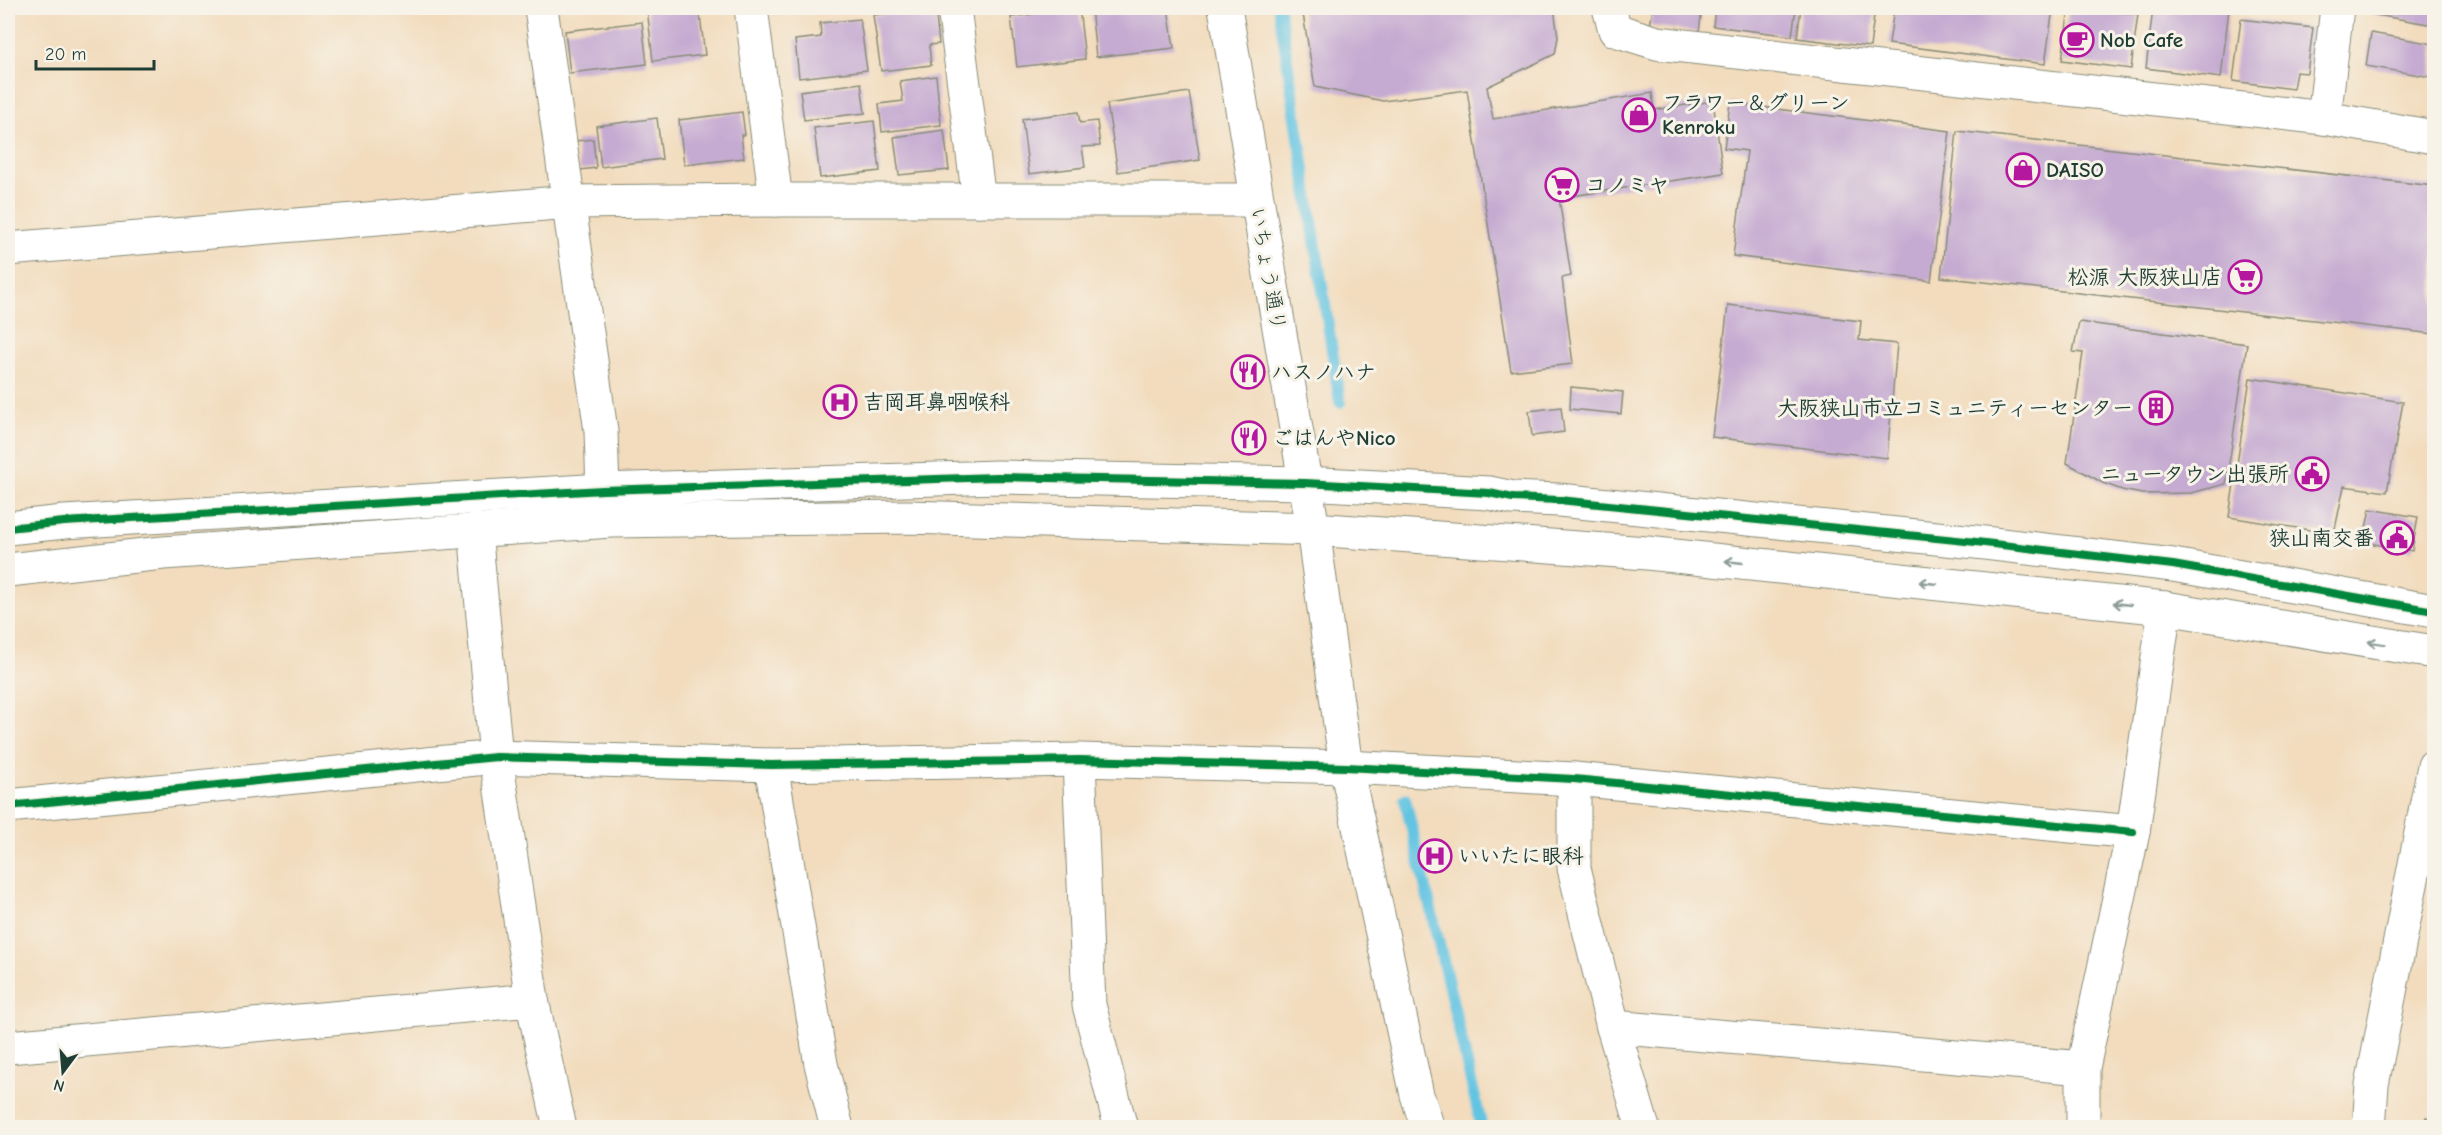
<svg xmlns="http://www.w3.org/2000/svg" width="2442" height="1135" viewBox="0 0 2442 1135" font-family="'Comic Neue','Klee One',sans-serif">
<rect width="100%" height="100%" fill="#f7f3e8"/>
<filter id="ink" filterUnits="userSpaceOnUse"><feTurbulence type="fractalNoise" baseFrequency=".0167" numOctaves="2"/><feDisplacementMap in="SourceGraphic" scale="12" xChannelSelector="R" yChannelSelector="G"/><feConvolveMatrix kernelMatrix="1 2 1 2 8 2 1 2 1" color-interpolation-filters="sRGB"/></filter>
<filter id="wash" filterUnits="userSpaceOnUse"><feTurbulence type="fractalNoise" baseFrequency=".008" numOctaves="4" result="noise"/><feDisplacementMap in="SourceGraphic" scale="24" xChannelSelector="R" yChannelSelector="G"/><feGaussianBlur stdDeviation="1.35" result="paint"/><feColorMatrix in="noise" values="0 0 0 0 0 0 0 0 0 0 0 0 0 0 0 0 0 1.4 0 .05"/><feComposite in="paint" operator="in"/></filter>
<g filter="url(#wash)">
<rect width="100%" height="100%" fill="#f2dcbd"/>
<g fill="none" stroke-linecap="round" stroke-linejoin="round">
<!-- stream -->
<g stroke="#64c4e2" stroke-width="12">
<polyline points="1279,8 1340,402"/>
<polyline points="1405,799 1482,1128"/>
</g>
</g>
<g id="blocks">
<!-- building -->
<g fill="#c5aad1">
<polygon points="647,8 699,8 705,55 653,61"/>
<polygon points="935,8 939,44 929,45 931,65 881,71 873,15"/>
<polygon points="1040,8 1079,8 1085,59 1017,67 1011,17 1041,13"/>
<polygon points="1091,8 1168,8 1174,48 1096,57"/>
<polygon points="1302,8 1554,8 1558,37 1555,54 1487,87 1493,119 1652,93 1654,110 1713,101 1723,173 1559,198 1571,276 1562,278 1573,364 1511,371 1467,90 1383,101 1315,87"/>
<polygon points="1653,8 1702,8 1699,32 1650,26"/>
<polygon points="1715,8 1796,8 1792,36 1713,26"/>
<polygon points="1801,8 1875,8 1870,47 1797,38"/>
<polygon points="1894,8 2053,8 2045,64 1889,44"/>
<polygon points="2069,8 2138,14 2131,69 2062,60"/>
<polygon points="2153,8 2229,8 2221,78 2146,68"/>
<polygon points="2371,8 2434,8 2434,25 2370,14"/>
<polygon points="860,19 867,70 799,78 795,40 821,37 820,23"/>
<polygon points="2241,19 2313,28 2307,73 2296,72 2293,89 2233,81"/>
<polygon points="642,22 647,64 570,73 565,31"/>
<polygon points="2371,33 2434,44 2431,77 2366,66"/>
<polygon points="936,76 941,125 882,132 879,104 903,101 900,81"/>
<polygon points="861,83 865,113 804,120 800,91"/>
<polygon points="1189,92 1200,160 1118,172 1107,104"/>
<polygon points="1730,103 1950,131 1931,281 1733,256 1747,151 1724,148"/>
<polygon points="742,112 745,135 741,135 744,158 684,165 679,120"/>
<polygon points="1078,112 1080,123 1097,121 1100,146 1082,147 1085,167 1029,174 1022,119"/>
<polygon points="657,118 662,159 601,167 596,126"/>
<polygon points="874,121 880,171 820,178 814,128"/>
<polygon points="944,130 949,170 899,175 894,137"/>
<polygon points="1957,131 2434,186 2434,334 1941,277"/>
<polygon points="593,139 596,168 580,170 576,141"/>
<polygon points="1728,305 1861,321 1859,340 1897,344 1887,458 1712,437"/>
<polygon points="2079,322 2247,344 2226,484 2191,493 2142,494 2122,490 2103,483 2067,463 2083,353 2073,352"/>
<polygon points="2250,378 2403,402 2387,492 2344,486 2334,534 2229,517"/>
<polygon points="1571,387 1623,392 1621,414 1570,409"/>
<polygon points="1561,407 1564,432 1532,436 1529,411"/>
<polygon points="2370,509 2418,517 2412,551 2363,542"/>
<polygon points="2426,1117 2434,1119 2434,1128 2424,1128"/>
</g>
</g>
</g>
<g filter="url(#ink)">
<use href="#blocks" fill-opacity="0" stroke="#888c78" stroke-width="1.5"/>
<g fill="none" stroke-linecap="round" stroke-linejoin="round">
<!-- minor casing -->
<g stroke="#888c78" stroke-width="35">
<g id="minor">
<polyline points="541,8 601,431 603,490"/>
<polyline points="751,8 776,200"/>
<polyline points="954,8 979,200"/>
<polyline points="1609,8 1615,30 1657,43 2324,118 2434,137"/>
<polyline points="2324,118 2337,8"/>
<polyline points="8,249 569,202 776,200 1256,200"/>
<polyline points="475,530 496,757 532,1000 560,1128"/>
<polyline points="1079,760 1089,1005 1121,1128"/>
<polyline points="771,765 821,1064 837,1128"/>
<polyline points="1574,779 1574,868 1613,1027 1643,1128"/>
<polyline points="8,806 496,757 771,765 1079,760 1346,767 1574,779 2133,832"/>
<polyline points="1613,1027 2083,1068"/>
<polyline points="8,1047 532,1000"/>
<polyline points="2083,1128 2083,1068 2133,832 2165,608"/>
</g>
</g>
<!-- tertiary casing -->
<g stroke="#888c78" stroke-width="35">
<g id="tertiary">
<polyline points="1225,8 1313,529 1346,767 1417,1095 1428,1128"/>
<polyline points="8,528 64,522 603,490 997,477 1305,483 1489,493 1513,498 1559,500 1976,542 2173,565 2434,611"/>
<polyline points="8,570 163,553 611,521 908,517 1313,529 1647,553 2165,608 2434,652"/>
<polyline points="2369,1128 2372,1085 2434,766"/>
</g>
</g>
<!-- minor -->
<use href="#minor" stroke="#fff" stroke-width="33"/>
<!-- tertiary -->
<use href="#tertiary" stroke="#fff" stroke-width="33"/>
<!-- cycleway casing -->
<g stroke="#f7f3e8" stroke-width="11">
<g id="cycleway">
<polyline points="8,528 64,522 603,490 997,477 1305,483 1489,493 1513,498 1559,500 1976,542 2173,565 2434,611"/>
<polyline points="8,806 496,757 771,765 1079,760 1346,767 1574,779 2133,832"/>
</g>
</g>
<!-- cycleway -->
<use href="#cycleway" stroke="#00873e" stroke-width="8"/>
</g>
<!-- one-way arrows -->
<defs><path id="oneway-shaft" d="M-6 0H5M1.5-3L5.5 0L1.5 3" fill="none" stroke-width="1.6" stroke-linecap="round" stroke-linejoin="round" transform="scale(1.5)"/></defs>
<g stroke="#8f9e9a">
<use href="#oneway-shaft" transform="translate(1734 562) rotate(-174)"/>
<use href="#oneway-shaft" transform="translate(1928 583) rotate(-174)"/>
<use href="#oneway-shaft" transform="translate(2122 604) rotate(-174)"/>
<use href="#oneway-shaft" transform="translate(2377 643) rotate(-171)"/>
</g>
</g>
<!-- icons -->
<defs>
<g id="cafe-ring" transform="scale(1.725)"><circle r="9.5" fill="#f7f3e8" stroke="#b5179e" stroke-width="1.5"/><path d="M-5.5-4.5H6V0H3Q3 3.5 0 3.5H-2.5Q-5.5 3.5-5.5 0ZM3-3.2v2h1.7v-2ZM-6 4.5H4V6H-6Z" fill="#b5179e"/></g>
<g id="shop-ring" transform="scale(1.725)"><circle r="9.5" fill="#f7f3e8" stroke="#b5179e" stroke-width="1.5"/><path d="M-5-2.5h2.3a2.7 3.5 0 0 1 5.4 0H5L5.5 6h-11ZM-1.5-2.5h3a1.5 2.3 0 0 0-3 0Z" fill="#b5179e"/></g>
<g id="supermarket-ring" transform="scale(1.725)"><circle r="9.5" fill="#f7f3e8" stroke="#b5179e" stroke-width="1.5"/><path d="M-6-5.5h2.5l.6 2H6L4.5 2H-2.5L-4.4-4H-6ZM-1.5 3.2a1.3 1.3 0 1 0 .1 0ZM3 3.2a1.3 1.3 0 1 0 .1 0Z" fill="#b5179e"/></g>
<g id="restaurant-ring" transform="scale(1.725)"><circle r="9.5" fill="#f7f3e8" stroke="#b5179e" stroke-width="1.5"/><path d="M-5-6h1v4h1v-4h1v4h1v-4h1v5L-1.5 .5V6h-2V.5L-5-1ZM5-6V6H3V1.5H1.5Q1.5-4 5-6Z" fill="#b5179e"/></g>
<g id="hospital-ring" transform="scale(1.725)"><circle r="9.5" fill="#f7f3e8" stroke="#b5179e" stroke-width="1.5"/><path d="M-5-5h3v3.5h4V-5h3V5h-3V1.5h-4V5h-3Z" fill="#b5179e"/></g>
<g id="building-ring" transform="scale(1.725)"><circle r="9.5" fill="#f7f3e8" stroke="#b5179e" stroke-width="1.5"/><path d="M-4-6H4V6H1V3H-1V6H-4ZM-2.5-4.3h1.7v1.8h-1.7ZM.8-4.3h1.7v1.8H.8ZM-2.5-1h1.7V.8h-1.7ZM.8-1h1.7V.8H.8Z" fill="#b5179e"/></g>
<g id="civic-ring" transform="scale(1.725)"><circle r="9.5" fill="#f7f3e8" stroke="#b5179e" stroke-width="1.5"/><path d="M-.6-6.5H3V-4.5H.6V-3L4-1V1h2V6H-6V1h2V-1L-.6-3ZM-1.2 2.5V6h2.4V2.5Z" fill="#b5179e"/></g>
</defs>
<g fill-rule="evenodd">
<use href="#cafe-ring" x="2077" y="40"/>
<use href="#shop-ring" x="1639" y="115"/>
<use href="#shop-ring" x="2023" y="170"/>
<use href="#supermarket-ring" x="1562" y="185"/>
<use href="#supermarket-ring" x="2245" y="277"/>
<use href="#restaurant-ring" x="1248" y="372"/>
<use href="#hospital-ring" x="840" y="402"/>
<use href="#building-ring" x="2156" y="408"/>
<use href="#restaurant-ring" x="1249" y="438"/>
<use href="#civic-ring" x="2312" y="474"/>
<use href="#civic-ring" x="2397" y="538"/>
<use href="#hospital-ring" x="1435" y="856"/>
</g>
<g text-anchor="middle" stroke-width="6" stroke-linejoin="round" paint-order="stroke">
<!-- poi labels -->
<g font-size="21" font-weight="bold" fill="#1f3d34" stroke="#f7f3e8" text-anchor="start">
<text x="2100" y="47">Nob Cafe</text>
<text x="1662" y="110">フラワー＆グリーン<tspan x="1662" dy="24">Kenroku</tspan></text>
<text x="2046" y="177">DAISO</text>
<text x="1585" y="192">コノミヤ</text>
<text x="2222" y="284" text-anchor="end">松源 大阪狭山店</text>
<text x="1271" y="379">ハスノハナ</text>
<text x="863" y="409">吉岡耳鼻咽喉科</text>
<text x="2133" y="415" text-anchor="end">大阪狭山市立コミュニティーセンター</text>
<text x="1272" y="445">ごはんやNico</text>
<text x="2289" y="481" text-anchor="end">ニュータウン出張所</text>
<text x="2374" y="545" text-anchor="end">狭山南交番</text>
<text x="1458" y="863">いいたに眼科</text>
</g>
<!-- street labels -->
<g font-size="21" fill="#1f3d34" stroke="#f7f3e8">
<text transform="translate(1268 269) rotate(80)" y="7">いちょう通り</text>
</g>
</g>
<!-- margin -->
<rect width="2442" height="1135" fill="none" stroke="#f7f3e8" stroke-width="30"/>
<!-- north arrow -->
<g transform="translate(63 1072) rotate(196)" stroke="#f7f3e8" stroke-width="4.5" paint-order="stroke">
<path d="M0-4.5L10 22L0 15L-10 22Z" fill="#1f3d34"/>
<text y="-9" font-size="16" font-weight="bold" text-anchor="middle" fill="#1f3d34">N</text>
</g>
<!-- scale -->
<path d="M36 60v9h118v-9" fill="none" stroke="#1f3d34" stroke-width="3"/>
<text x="45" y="60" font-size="18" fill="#1f3d34" stroke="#f7f3e8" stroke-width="4.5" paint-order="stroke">20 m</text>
</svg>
